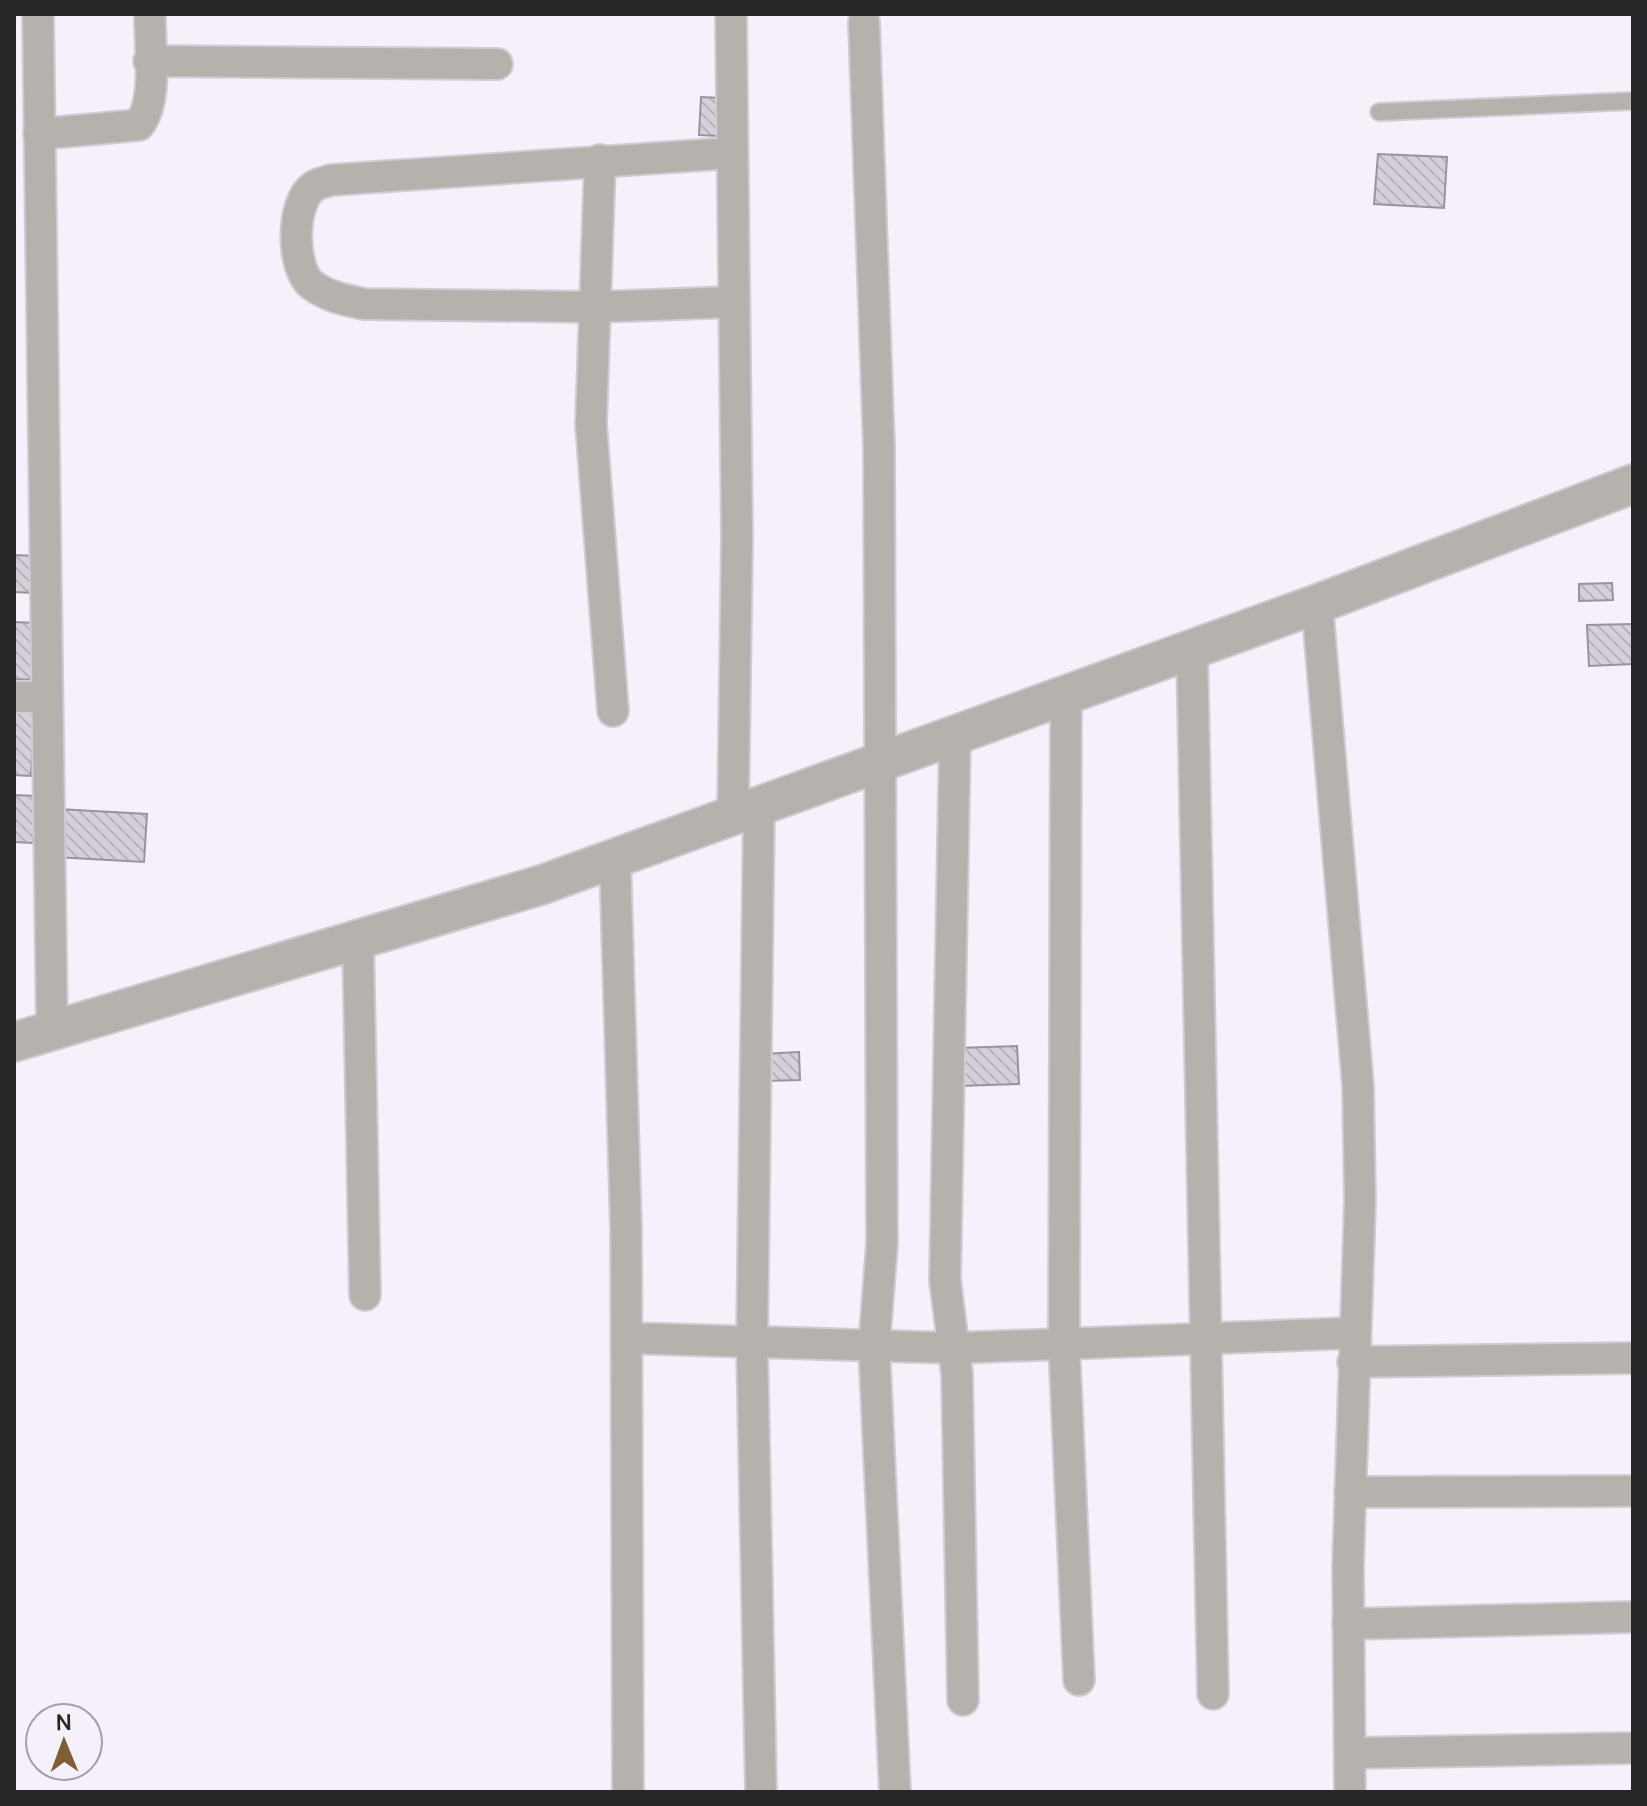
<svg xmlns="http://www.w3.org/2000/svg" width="1647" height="1806" viewBox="0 0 1647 1806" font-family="Manrope,sans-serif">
<defs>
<pattern id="building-back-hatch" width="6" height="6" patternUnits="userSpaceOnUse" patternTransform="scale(2)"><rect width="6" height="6" fill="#d6d0da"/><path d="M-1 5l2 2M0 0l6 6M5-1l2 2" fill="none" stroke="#b8b2bb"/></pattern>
</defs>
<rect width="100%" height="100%" fill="#f6f0fa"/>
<!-- building -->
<g fill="url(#building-back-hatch)" stroke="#98939c" stroke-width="2">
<polygon points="701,97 720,98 719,136 699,135"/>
<polygon points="1378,154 1447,157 1444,208 1374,204"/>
<polygon points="14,555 36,556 34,593 14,592"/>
<polygon points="1612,583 1613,600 1579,601 1579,584"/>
<polygon points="14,622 37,623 34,680 14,679"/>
<polygon points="1633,624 1633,664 1589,666 1587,625"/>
<polygon points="14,711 34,712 31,776 14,775"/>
<polygon points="14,795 36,796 33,843 14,842"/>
<polygon points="58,809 147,814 144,862 55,857"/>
<polygon points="1017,1046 1019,1084 960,1086 959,1048"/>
<polygon points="799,1052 800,1080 761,1081 760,1054"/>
</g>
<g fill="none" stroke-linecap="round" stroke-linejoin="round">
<!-- service casing -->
<g stroke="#d1cbd4" stroke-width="20">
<polyline id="service" points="1379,112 1633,101"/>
</g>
<!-- minor casing -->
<g stroke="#d1cbd4" stroke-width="34">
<g id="minor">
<polyline points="38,14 52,1031"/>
<polyline points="731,14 737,537 733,816"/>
<polyline points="864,22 879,448 882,1244 874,1346 895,1792"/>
<polyline points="149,61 497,64"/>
<path d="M39 134 139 125C159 98 149 46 150 14"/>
<path d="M732 153 331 180C326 182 318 183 313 187 291 203 291 268 312 285 328 297 346 300 364 304L595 307 734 302"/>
<polyline points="600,160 591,424 613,711"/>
<polyline points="1317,604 1358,1086 1360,1201 1348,1567 1350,1792"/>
<polyline points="1192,649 1213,1694"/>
<polyline points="1066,695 1064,1344 1079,1680"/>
<polyline points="14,697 46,697"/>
<polyline points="955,735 945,1280 957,1374 963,1700"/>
<polyline points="759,806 752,1344 761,1792"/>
<polyline points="615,859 626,1228 628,1792"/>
<polyline points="358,940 365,1295"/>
<polyline points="627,1338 954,1348 1353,1333"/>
<polyline points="1353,1362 1633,1358"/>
<polyline points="1350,1492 1633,1491"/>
<polyline points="1348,1624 1633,1617"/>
<polyline points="1350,1753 1633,1748"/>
</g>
</g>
<!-- tertiary casing -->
<g stroke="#d1cbd4" stroke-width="42">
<polyline id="tertiary" points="14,1042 541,885 1317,604 1633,484"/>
</g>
<!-- service -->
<use href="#service" stroke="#b5b2ae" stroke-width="16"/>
<!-- minor -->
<use href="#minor" stroke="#b5b2ae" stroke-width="30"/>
<!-- tertiary -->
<use href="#tertiary" stroke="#b5b2ae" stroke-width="38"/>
</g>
<!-- border -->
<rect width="1647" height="1806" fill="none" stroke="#272528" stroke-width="32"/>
<!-- north arrow -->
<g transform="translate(64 1742) rotate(359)"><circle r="38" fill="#f6f0fa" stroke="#a39fa6" stroke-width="2"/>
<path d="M0-6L14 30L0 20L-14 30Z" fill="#7d5f33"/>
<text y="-12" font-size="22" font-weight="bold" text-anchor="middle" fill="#272528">N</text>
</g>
</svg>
